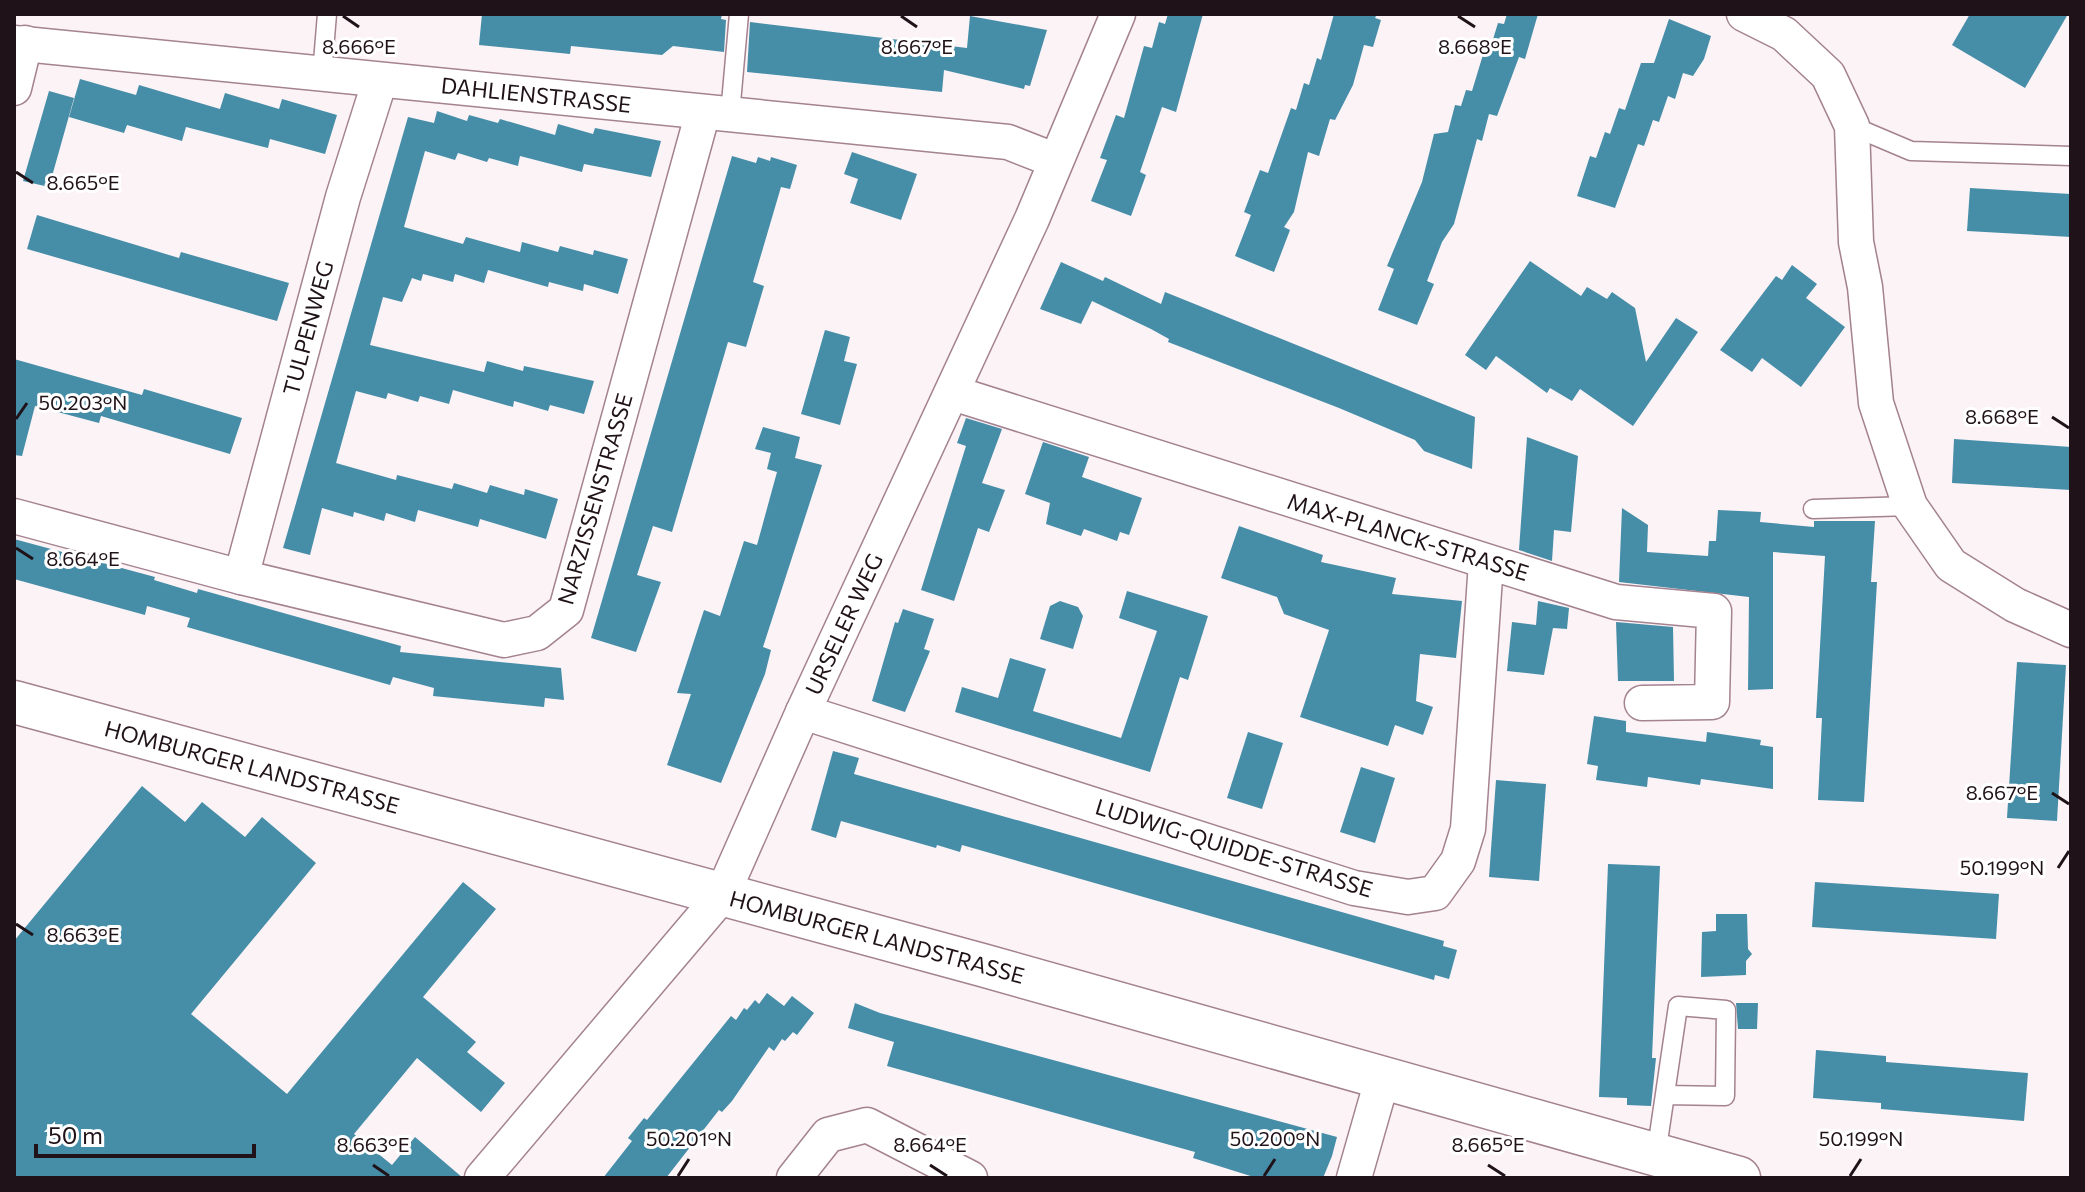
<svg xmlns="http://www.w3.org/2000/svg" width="2085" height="1192" viewBox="0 0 2085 1192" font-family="Commissioner,sans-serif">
<rect width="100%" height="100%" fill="#fbf3f6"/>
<!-- building -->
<g fill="#468da8">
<polygon points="482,14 722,14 721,19 726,20 724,52 673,46 662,55 571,46 570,54 479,45"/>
<polygon points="1168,14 1203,14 1176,112 1162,107 1140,172 1146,175 1131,216 1091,201 1107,160 1100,158 1116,115 1124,118 1144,46 1152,48 1159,22 1165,24"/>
<polygon points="1334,14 1377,14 1375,18 1381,20 1373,47 1364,45 1353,85 1335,120 1330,119 1319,156 1308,152 1294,212 1284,227 1290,230 1274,272 1235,256 1251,215 1244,212 1260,170 1268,173 1291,108 1296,110 1304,83 1309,85 1317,58 1321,60"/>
<polygon points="1507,14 1538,14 1525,59 1519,57 1497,116 1489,114 1482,141 1477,139 1454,224 1442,242 1427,281 1434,284 1417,325 1378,310 1394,269 1387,266 1422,182 1434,134 1448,132 1455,105 1461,106 1466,90 1472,91 1485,48 1490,49 1498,23 1504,24"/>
<polygon points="1970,14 2068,14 2025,88 1952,45"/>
<polygon points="970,16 1047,30 1030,86 1025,85 1024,89 944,70 942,92 747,72 750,22 967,48"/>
<polygon points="1669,19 1711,36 1704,59 1693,76 1683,73 1675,99 1668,96 1659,122 1653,120 1644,146 1638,144 1615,208 1577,196 1590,156 1596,158 1605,132 1610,134 1619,108 1625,110 1641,63 1654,63"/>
<polygon points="80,79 136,95 139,85 220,109 225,93 279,109 282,99 337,115 325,154 270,139 268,148 186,127 182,141 127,125 124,133 69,117"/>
<polygon points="49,91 74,98 49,187 23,181"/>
<polygon points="437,111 467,121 469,115 498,123 500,119 555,135 558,124 593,134 595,128 661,141 651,177 584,164 582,172 520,156 518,166 489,158 487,162 458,153 455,160 425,151 415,187 404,227 463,244 466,237 520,252 522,242 558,252 560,246 593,255 594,250 628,259 618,294 584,284 583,291 549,282 548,287 488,270 484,283 455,274 453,282 423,274 421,281 412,278 402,302 383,297 370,345 484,372 487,361 523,371 524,366 594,381 584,414 550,405 548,411 514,401 513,407 453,390 449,404 420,396 418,402 388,393 386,399 356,391 336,463 396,480 397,475 452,489 454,483 487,493 490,485 524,495 525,489 558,499 546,539 480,519 478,527 418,510 415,522 386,513 384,521 354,512 353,517 322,508 310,555 283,548 408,117 434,123"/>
<polygon points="852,152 917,174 901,220 850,203 858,179 844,174"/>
<polygon points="732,156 756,163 758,157 770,161 771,157 797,165 790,189 781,187 753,282 764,286 746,347 728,342 672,532 653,526 637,575 661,582 636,652 591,638"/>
<polygon points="1970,188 2071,194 2071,237 1967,231"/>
<polygon points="37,215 179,258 181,252 289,283 277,321 27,249"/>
<polygon points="1530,261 1581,296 1587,287 1607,299 1612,292 1635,308 1646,362 1676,318 1698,332 1633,426 1580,389 1572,401 1550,388 1547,393 1496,356 1486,370 1465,355"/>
<polygon points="1061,262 1103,281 1105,277 1161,304 1165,292 1475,417 1472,469 1424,451 1415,440 1339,408 1168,342 1169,339 1151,329 1092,301 1081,324 1040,309"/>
<polygon points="1792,265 1817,284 1806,298 1845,327 1801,387 1762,358 1752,372 1720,350 1776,276 1782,280"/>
<polygon points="825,330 850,337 844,361 857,364 840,425 801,414"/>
<polygon points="14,359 142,395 144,389 242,418 230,454 101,416 99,423 35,406 22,456 14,455"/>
<polygon points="966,418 1002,429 982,483 1005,490 989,532 978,528 954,601 921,590 966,446 957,443"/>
<polygon points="763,427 800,437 795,458 822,465 763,647 771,650 765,674 721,783 667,765 691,694 677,693 704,610 720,616 744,541 757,545 777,472 767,469 771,453 755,449"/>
<polygon points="1527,437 1578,456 1571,532 1554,530 1552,561 1519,550"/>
<polygon points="1954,439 2071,447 2071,490 1952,483"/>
<polygon points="1043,442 1089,457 1082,477 1142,498 1129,535 1120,532 1117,541 1084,529 1081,536 1046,524 1050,503 1025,494"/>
<polygon points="1622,508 1648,525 1647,552 1708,556 1709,541 1716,541 1718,510 1761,512 1760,522 1814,527 1814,521 1875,521 1871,582 1877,582 1864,802 1818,800 1822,718 1816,718 1825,556 1773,552 1773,689 1748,690 1749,597 1619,582"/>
<polygon points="1239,526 1323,555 1321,562 1396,578 1392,594 1462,601 1456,658 1420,654 1416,701 1433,707 1423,735 1395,725 1388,746 1300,717 1329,630 1284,614 1277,597 1221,578"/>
<polygon points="14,539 155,577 154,580 197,593 198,589 401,646 400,652 561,668 564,700 545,698 544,707 433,696 434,688 393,677 390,685 187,627 190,618 147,606 145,615 14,579"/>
<polygon points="1127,591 1208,616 1188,680 1180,677 1150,772 955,712 962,687 998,698 1010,658 1046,669 1033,711 1121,738 1157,631 1119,618"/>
<polygon points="1060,601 1078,607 1083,616 1073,649 1040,639 1050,606"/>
<polygon points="1538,601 1569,608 1567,629 1553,628 1544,675 1507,671 1512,622 1536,625"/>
<polygon points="903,609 934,619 924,649 930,651 905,712 872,701 895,622 898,623"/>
<polygon points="1616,622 1673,627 1674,681 1618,681"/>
<polygon points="2017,662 2066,665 2057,821 2007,818"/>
<polygon points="1594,716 1626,721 1626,732 1706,742 1707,732 1761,740 1760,745 1773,747 1773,789 1701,779 1700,785 1648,777 1647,787 1596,780 1598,766 1587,764"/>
<polygon points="1248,732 1283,743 1262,809 1227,798"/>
<polygon points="833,751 859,758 854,774 1444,941 1443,946 1457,950 1449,979 1435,975 1434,980 962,845 960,852 937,845 936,848 841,821 836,838 811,830"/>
<polygon points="1361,767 1395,778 1375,843 1340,832"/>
<polygon points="1496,780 1546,784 1539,881 1489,877"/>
<polygon points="142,786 185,822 202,802 245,837 262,817 316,863 191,1014 287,1094 463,882 496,909 423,997 476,1042 467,1052 505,1083 481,1112 417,1058 354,1134 392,1165 415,1137 463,1178 14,1178 14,941"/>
<polygon points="1608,864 1660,866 1652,1058 1656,1058 1651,1106 1627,1105 1627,1098 1599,1097"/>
<polygon points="1815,882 1999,894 1996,939 1812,927"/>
<polygon points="1716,914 1747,914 1748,949 1752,954 1746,961 1746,975 1701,977 1702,932 1716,931"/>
<polygon points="767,993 784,1006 792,996 814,1013 797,1035 793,1032 785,1041 782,1039 774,1051 769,1047 732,1101 722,1112 719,1110 666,1178 603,1178 632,1141 628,1138 644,1118 647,1120 731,1016 736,1020 744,1008 747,1010 755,1000 759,1004"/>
<polygon points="855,1003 880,1013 1337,1137 1332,1156 1323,1178 1257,1178 1193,1158 1195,1152 887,1066 894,1042 848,1028"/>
<polygon points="1736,1003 1758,1003 1757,1029 1738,1029"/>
<polygon points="1816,1050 1886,1056 1886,1062 2028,1073 2024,1121 1881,1109 1881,1103 1813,1098"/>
</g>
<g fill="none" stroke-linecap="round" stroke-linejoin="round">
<!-- service casing -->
<g stroke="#a48290" stroke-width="21">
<g id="service">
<polyline points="322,74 327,14"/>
<polyline points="730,114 739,14"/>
<polyline points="1852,126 1911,151 2071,156"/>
<polyline points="1813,509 1910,506"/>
<polyline points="1656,1155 1678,1006 1726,1010 1725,1096 1665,1095"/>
</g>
</g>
<!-- minor casing -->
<g stroke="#a48290" stroke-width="37">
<g id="minor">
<polyline points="1744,14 1784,34 1828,75 1852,126 1856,242 1865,287 1876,403 1910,506 1951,565 2015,605 2071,630"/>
<polyline points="14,43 1008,142 1054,160"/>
<polyline points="14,88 25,43"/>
<polyline points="953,393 1616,602 1714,611 1712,702 1642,703"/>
<polyline points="14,516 241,577 504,640 537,633 566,610 703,112"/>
<polyline points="241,577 343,197 380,80"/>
<polyline points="803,712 1354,888 1408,897 1435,893 1458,861 1468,829 1486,562"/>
<polyline points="482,1178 722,895 803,712 1032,219 1118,14"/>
<polyline points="794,1178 828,1135 867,1125 970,1178"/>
<polyline points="1354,1178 1382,1080"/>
</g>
</g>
<!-- tertiary casing -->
<g stroke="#a48290" stroke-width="45">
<polyline id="tertiary" points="14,702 982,965 1739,1178"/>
</g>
<!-- service -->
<use href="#service" stroke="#fff" stroke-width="18"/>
<!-- minor -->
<use href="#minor" stroke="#fff" stroke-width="34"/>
<!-- tertiary -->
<use href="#tertiary" stroke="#fff" stroke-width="42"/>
</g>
<!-- ticks -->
<path fill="none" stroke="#1f1218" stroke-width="3" d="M343 16 359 27M901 16 917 27M1458 16 1475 27M16 172 33 183M2052 417 2069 428M16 419 27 403M16 548 33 559M2052 793 2069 804M2058 868 2069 851M16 924 33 935M373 1165 389 1176M930 1165 947 1176M1488 1165 1505 1176M678 1176 689 1159M1264 1176 1275 1159M1850 1176 1861 1159"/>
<g text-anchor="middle" stroke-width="6" stroke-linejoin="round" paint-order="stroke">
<!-- street labels -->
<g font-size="22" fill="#1f1218" stroke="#fff">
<text transform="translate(536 95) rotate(6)" y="8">DAHLIENSTRASSE</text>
<text transform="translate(308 328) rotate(-75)" y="8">TULPENWEG</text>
<text transform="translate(595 499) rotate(-74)" y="8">NARZISSENSTRASSE</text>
<text transform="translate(1408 537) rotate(17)" y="8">MAX-PLANCK-STRASSE</text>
<text transform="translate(844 624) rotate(-65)" y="8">URSELER WEG</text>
<text transform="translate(252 767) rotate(15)" y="8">HOMBURGER LANDSTRASSE</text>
<text transform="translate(1234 848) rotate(17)" y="8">LUDWIG-QUIDDE-STRASSE</text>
<text transform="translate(877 937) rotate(15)" y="8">HOMBURGER LANDSTRASSE</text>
</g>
</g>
<g font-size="20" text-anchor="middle" fill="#1f1218" stroke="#fff" stroke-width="6" stroke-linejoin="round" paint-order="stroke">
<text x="359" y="54">8.666°E</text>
<text x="917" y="54">8.667°E</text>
<text x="1475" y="54">8.668°E</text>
<text x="83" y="190">8.665°E</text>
<text x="83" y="410">50.203°N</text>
<text x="2002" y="424">8.668°E</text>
<text x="83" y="566">8.664°E</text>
<text x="2002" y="800">8.667°E</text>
<text x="2002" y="875">50.199°N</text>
<text x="83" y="942">8.663°E</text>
<text x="689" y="1146">50.201°N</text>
<text x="1275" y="1146">50.200°N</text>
<text x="1861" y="1146">50.199°N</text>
<text x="373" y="1152">8.663°E</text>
<text x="930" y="1152">8.664°E</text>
<text x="1488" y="1152">8.665°E</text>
</g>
<!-- border -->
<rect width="2085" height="1192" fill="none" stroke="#1f1218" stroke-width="32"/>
<!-- scale -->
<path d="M36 1144v12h218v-12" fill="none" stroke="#1f1218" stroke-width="4"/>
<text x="48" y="1144" font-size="24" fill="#1f1218" stroke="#ffffff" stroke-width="6" paint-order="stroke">50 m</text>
</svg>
